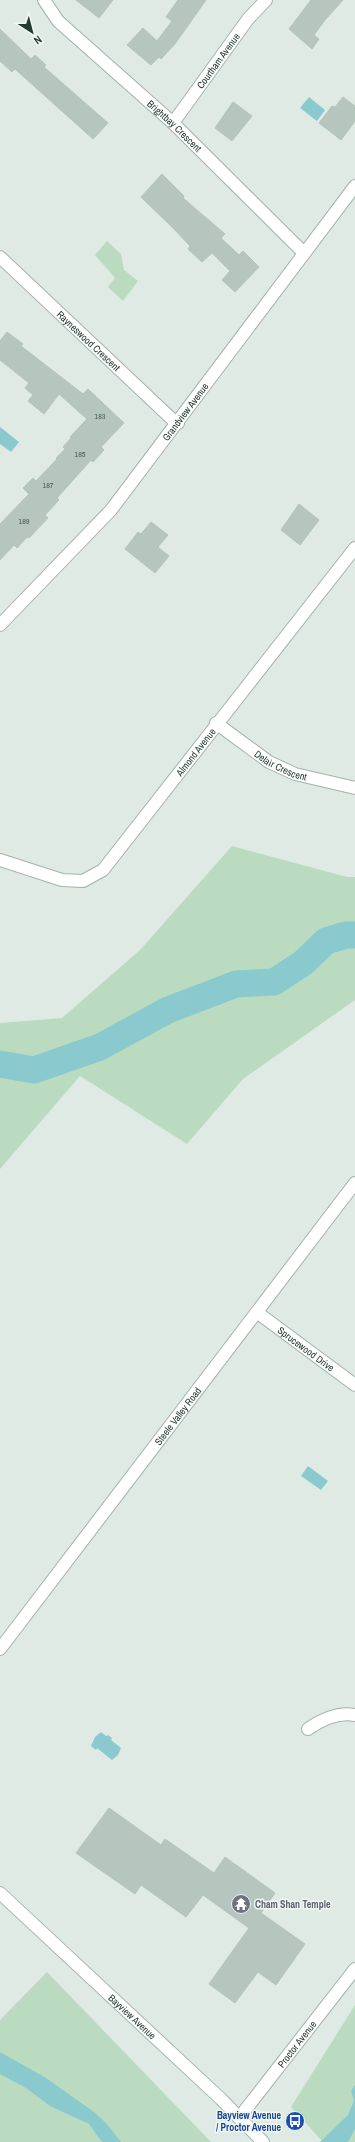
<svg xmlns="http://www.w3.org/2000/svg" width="355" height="2142" viewBox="0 0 355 2142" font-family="'Archivo Narrow',sans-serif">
<rect width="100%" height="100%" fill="#e0eae5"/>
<!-- green -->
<g fill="#badbc0">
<polygon points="107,241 121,254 124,270 138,281 123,301 108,287 115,278 95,255"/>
<polygon points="232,846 347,877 355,877 355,1000 243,1079 187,1144 80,1076 0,1169 0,1023 62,1018 140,950"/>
<polygon points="47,1972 211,2142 0,2142 0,2020"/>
<polygon points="355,2005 355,2142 323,2142 291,2107"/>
</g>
<!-- water -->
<g fill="#8ac9ce">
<polygon points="309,97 325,110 317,121 300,108"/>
<polygon points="0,427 19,442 11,452 0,444"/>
<polygon points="308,1466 328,1481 321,1490 301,1476"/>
<polygon points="101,1732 106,1736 108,1735 112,1738 111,1740 121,1748 118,1755 112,1760 97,1748 96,1750 91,1746 95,1737"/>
<polygon points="0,2052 46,2078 94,2112 106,2123 121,2142 102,2142 89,2124 50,2106 26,2088 0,2074"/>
<polygon points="355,2085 355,2129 348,2142 320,2142 348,2115 354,2101 351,2091"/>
</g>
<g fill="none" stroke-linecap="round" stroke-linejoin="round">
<!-- river -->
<polyline stroke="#8ac9ce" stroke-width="27" points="0,1064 34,1070 100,1047 168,1010 236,984 274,982 303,963 326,941 346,935 355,935"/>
</g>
<!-- building -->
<g fill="#b6c5be" stroke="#b3c4bb">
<polygon points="76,0 113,0 99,18"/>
<polygon points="178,0 206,0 175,44 161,59 159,57 151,65 127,45 143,28 157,41 172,21 166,17"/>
<polygon points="311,0 343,0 325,20 314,35 319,39 312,49 289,29"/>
<polygon points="0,29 31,59 35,55 46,65 44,67 108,123 93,139 15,69 12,72 0,61"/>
<polygon points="343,97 355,106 355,121 341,140 319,123 332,106 335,107"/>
<polygon points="233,102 252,116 232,141 215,128"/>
<polygon points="162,174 184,196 183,198 225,234 221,238 239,255 243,251 259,267 235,292 222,280 230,271 212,253 202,262 188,249 190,246 173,228 141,197"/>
<polygon points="7,332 23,344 21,346 83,394 88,389 124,423 101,447 104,450 93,462 91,460 57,498 59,500 45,515 48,518 29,538 27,537 17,548 14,545 0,560 0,524 29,494 23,488 33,478 36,481 57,459 56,458 65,449 63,447 71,438 70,437 87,419 59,394 44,414 28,401 33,395 25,388 29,383 0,360 0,341"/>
<polygon points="299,504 319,520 300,545 281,530"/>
<polygon points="151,522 168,535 158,547 169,556 155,573 125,549 138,532 141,534"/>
<polygon points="109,1808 161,1845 165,1839 214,1873 225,1857 275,1893 261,1913 305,1944 276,1985 258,1972 235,2003 209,1984 249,1928 203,1895 186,1917 141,1885 135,1894 76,1853"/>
</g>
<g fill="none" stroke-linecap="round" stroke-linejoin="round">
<!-- minor casing -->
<g stroke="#a3b2ab" stroke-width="14">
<g id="minor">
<path id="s1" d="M44 0 58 21 173 123 304 253"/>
<path id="s2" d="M173 123 248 19 266 0"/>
<path id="s3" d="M0 257 175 422 178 423"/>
<path id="s4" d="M0 625 111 510 355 186"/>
<path id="s5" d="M216 723 269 762 295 774 355 788"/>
<path id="s6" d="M0 860 62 880 83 881 103 870 355 548"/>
<path id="s7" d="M258 1313 355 1385"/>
<path id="s8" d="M0 1649 355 1183"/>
<path d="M308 1729C321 1720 338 1712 355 1715"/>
<path id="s9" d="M239 2118 355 1969"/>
</g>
</g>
<!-- secondary casing -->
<g stroke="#a0b6ac" stroke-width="14">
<g id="secondary">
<path id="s10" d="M0 1893 221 2099 263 2142"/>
</g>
</g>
<!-- minor -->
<use href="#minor" stroke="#fff" stroke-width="12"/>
<!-- secondary -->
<use href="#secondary" stroke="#fff" stroke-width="12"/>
</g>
<!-- icons -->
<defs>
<g id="temple-disc" transform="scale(1)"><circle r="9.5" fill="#6b7280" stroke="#f0f7f3"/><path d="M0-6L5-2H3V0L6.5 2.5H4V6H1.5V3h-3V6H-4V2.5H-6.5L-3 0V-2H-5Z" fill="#fff"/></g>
<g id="bus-disc" transform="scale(1)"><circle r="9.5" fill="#1a4fb4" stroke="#f0f7f3"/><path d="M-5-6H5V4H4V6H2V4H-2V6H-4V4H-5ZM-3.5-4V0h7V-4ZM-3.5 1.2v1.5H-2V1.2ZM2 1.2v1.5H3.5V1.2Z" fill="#fff"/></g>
</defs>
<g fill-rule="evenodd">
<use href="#temple-disc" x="241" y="1904"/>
<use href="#bus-disc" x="295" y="2121"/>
</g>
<g text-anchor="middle" stroke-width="3" stroke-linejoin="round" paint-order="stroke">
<!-- number labels -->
<g font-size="8" fill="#475d54">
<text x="100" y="419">183</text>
<text x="80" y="457">185</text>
<text x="48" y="488">187</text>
<text x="24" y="524">189</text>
</g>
<!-- street labels -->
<g font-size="10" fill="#223a31" stroke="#f0f7f3">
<text dy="4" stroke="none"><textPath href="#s2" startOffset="77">Courtham Avenue</textPath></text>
<text dy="4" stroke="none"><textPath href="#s1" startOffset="182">Brightbay Crescent</textPath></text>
<text dy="4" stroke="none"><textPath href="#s3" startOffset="122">Rayneswood Crescent</textPath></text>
<text dy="4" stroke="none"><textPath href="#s4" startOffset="283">Grandview Avenue</textPath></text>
<text dy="4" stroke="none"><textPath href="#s6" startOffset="259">Almond Avenue</textPath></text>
<text dy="4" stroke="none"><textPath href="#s5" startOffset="78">Delair Crescent</textPath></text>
<text dy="4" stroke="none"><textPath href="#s7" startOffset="60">Sprucewood Drive</textPath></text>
<text dy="4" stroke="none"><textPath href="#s8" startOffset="293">Steele Valley Road</textPath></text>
<text dy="4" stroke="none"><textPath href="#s10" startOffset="181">Bayview Avenue</textPath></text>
<text dy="4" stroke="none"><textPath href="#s9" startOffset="94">Proctor Avenue</textPath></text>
</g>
<!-- worship labels -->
<g font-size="10" font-weight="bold" fill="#5b616d" stroke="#f0f7f3" text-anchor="start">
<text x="255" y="1908">Cham Shan Temple</text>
</g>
<!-- transit labels -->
<g font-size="10" font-weight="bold" fill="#164399" stroke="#f0f7f3" text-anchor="end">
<text x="281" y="2119">Bayview Avenue<tspan x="281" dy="12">/ Proctor Avenue</tspan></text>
</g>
</g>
<!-- north arrow -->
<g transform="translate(32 32) rotate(144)" stroke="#f0f7f3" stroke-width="3" paint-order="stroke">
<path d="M0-3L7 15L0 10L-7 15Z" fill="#223a31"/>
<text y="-6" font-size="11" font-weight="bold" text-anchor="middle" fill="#223a31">N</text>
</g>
</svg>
